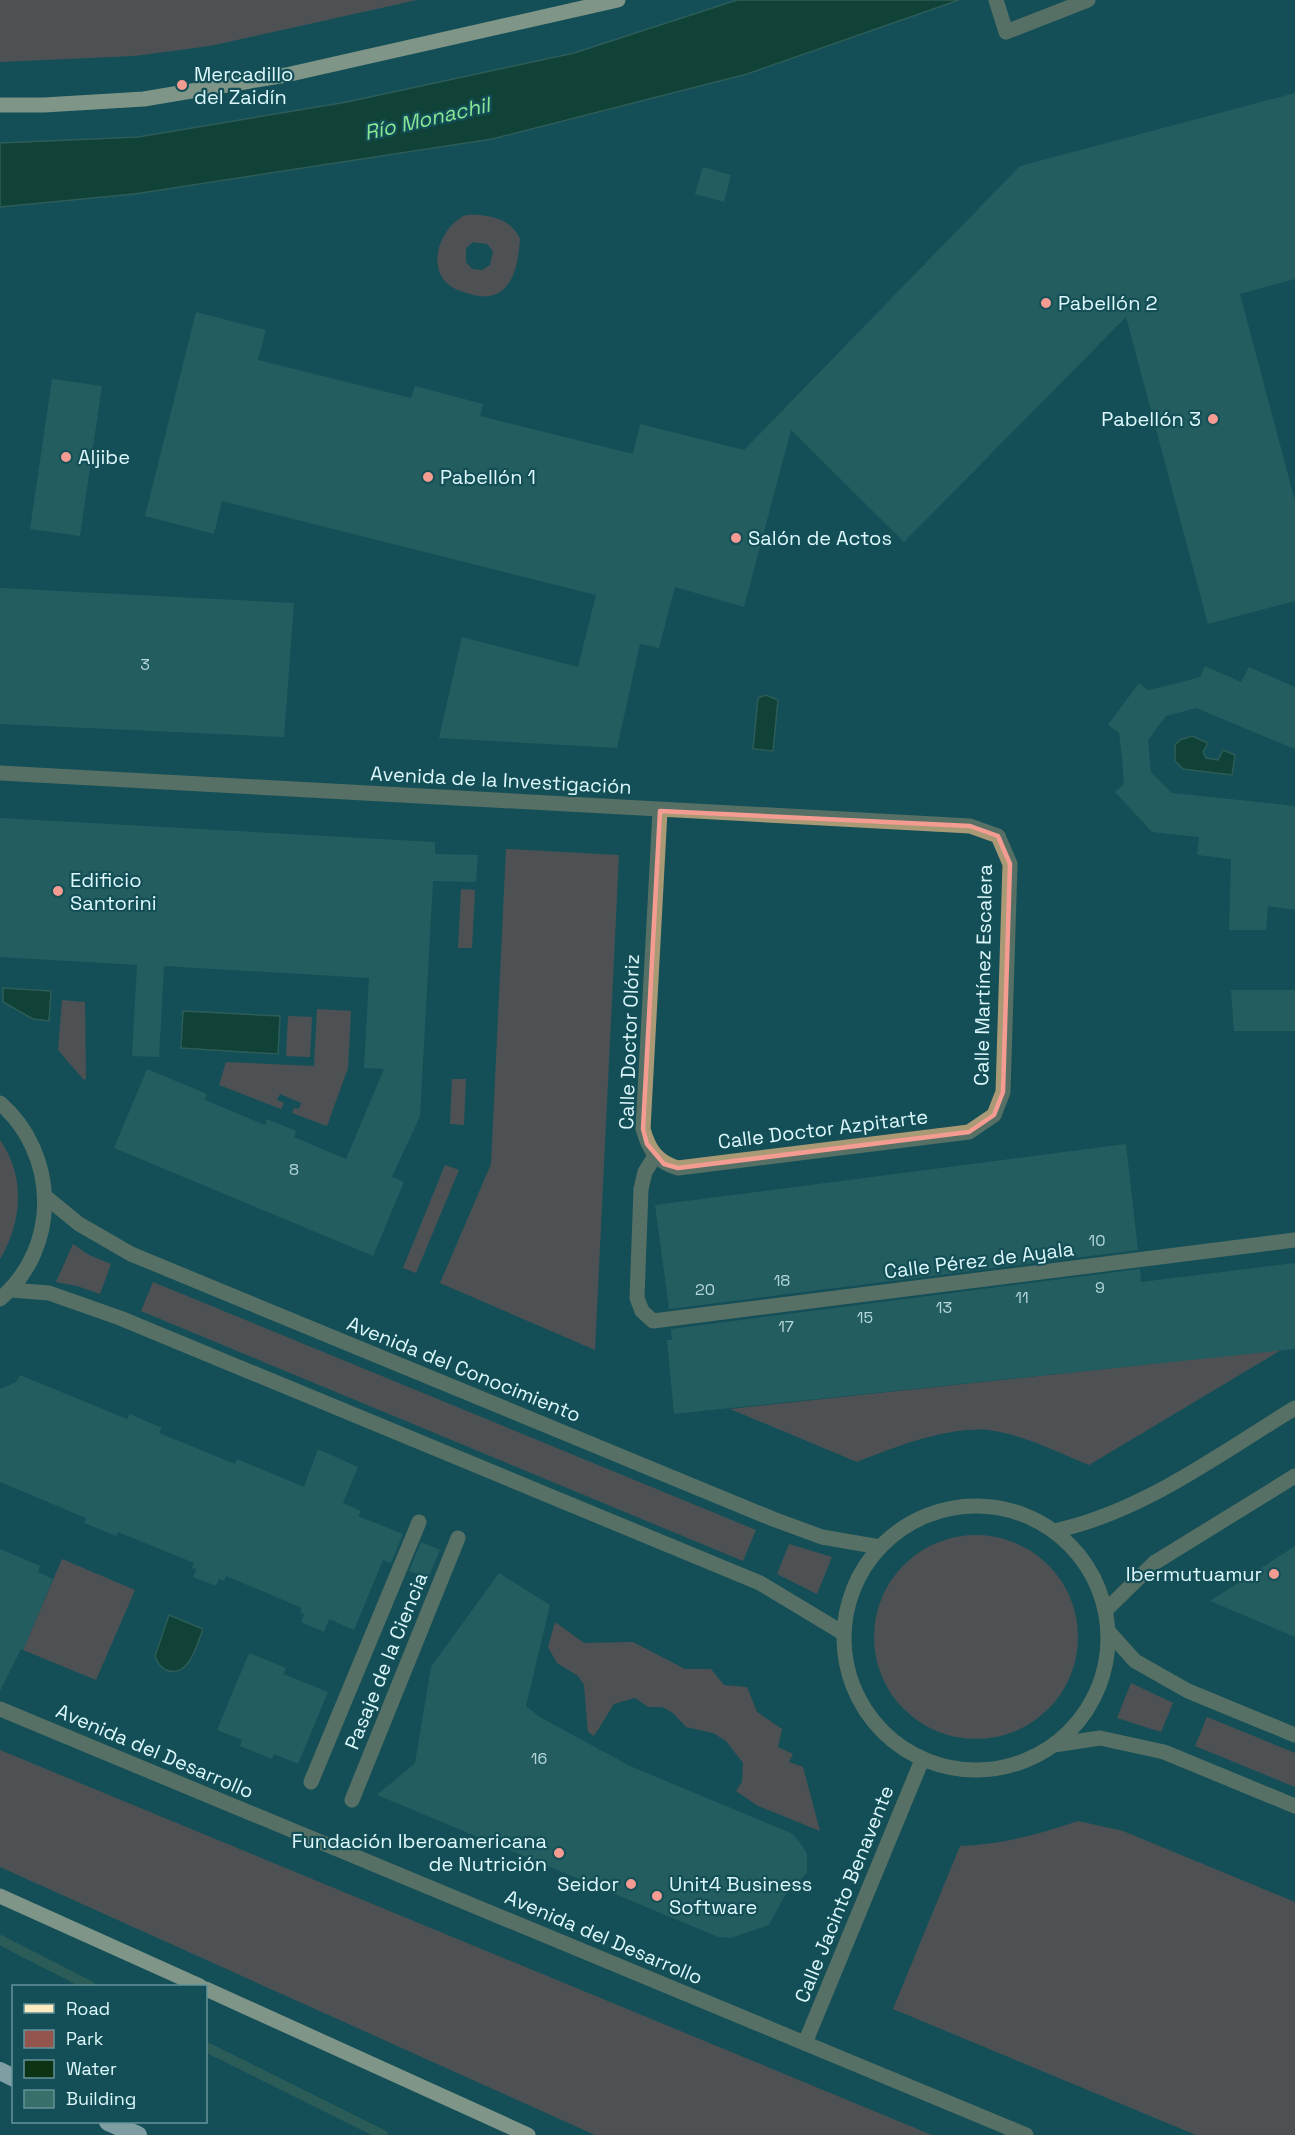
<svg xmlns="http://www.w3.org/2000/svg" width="1295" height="2135" viewBox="0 0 1295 2135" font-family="'Space Grotesk',sans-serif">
<rect width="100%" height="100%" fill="#144f57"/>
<!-- green -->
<g fill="#94554e" fill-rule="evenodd">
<polygon points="0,0 417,0 210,46 134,56 0,62"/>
<path d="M466 215C486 214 512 218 520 239 518 268 511 304 473 295 464 292 451 289 445 281 427 260 444 224 466 215ZM473 242 487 244 493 251 490 265 482 270 472 269 466 262V248Z"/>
<polygon points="506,849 619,855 595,1350 440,1283 491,1164"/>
<polygon points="461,889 475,890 472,948 458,948"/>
<polygon points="62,1000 85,1002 86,1078 84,1080 58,1050"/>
<polygon points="317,1009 351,1011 348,1068 327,1126 292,1113 294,1108 299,1109 301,1103 280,1094 277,1100 284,1103 281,1109 219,1085 226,1062 314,1066"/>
<polygon points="288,1016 312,1017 310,1057 286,1056"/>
<polygon points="452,1079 466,1079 464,1125 450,1124"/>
<path d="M0 1140C26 1177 22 1222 0 1259Z"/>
<polygon points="445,1165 459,1170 416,1273 403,1268"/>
<polygon points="73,1244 89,1255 111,1264 100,1294 77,1286 56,1282"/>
<polygon points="153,1282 756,1530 743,1561 141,1311"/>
<path d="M1281 1350 1089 1465C1057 1452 1024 1435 989 1430 950 1426 893 1447 857 1462L730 1409Z"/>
<circle cx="976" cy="1637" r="102"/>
<polygon points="789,1544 832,1557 817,1594 777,1574"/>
<polygon points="62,1559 135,1590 96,1680 23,1650"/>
<polygon points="555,1622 584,1643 633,1642 685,1669 711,1669 724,1685 747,1687 757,1712 782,1729 778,1747 793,1754 789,1762 803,1767 820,1831 758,1806 736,1791 742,1782 743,1763 726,1741 713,1733 686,1727 673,1713 662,1707 648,1707 635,1698 614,1704 594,1736 588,1732 584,1685 578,1676 557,1663 548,1647"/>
<polygon points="1131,1683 1173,1703 1161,1732 1117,1718"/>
<polygon points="1207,1717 1295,1753 1295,1787 1195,1746"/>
<polygon points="0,1750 932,2135 595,2135 0,1867"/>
<path d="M1078 1821 1123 1831 1295 1902V2135H1196L893 2009 960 1846C1002 1844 1038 1835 1078 1821Z"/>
</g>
<!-- water -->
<g fill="#0c3313" stroke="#4a6e59" stroke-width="1.5">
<polygon points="737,0 959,0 747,74 492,139 134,194 0,207 0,143 138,137 347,102 574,53"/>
<polygon points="766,695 778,700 773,751 753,749 758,698"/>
<polygon points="1192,736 1208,743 1203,752 1206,758 1218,760 1223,750 1235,755 1232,775 1183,769 1175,761 1175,745 1180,740"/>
<polygon points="3,988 51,991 49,1021 33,1019 3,1002"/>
<polygon points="183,1011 280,1016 278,1054 181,1048"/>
<path d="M169 1615 203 1629C197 1644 189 1679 166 1670 160 1667 157 1662 155 1656Z"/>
</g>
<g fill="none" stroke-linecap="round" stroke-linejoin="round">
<!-- stream -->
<g stroke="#4a6e59" stroke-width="10">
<polyline points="0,1940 90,1986"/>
<polyline points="206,2047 383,2135"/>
</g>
</g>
<!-- building -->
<g fill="#376f6a">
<polygon points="1295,93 1295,279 1240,294 1295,501 1295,601 1208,624 1126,317 904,542 791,430 744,607 675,587 659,648 640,644 617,748 439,738 462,637 578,667 596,595 222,501 214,534 145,516 196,312 266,330 258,360 411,398 415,386 483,404 480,416 633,454 640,424 744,450 1020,166"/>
<polygon points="703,167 731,175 724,202 695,194"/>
<polygon points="52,379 102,386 80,536 30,529"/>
<polygon points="0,588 294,603 284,737 0,724"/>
<polygon points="1205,666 1241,682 1249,667 1295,687 1295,749 1196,708 1166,716 1148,740 1151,772 1172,793 1295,806 1295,910 1268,906 1266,930 1229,930 1231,859 1197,855 1199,837 1152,832 1115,792 1124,784 1122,758 1119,733 1108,725 1119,710 1139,683 1148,690 1174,684 1200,677"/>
<polygon points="0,818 435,842 435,854 478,855 476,882 433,881 420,1116 392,1177 404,1182 373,1256 114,1148 147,1069 207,1094 205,1100 265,1125 267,1119 296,1131 294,1137 346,1159 384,1069 364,1068 369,978 164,966 159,1057 132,1056 137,965 0,957"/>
<polygon points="1231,990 1295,990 1295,1031 1234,1031"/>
<polygon points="1126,1144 1138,1250 669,1309 655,1205"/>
<polygon points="1295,1263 1295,1349 674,1414 667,1340 672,1340 671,1329 1140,1269 1141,1282"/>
<polygon points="20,1375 127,1419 130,1414 162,1428 159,1433 235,1464 237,1459 304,1487 318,1449 358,1467 343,1503 361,1511 358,1516 403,1534 391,1563 383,1560 354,1630 329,1619 324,1632 301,1622 304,1614 300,1612 302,1608 226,1576 224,1581 219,1579 216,1586 193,1577 197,1569 192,1568 194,1563 118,1532 116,1536 84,1523 86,1518 0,1482 0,1389 16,1382"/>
<polygon points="421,1542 440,1550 428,1578 409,1571"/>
<polygon points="1295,1546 1295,1637 1210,1601"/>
<polygon points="0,1549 40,1566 38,1572 53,1579 23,1650 21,1649 0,1691"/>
<polygon points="499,1573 550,1605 526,1706 538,1716 630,1766 791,1833 798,1840 807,1853 807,1873 785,1895 769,1925 731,1938 718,1937 377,1795 415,1763 431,1667"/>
<polygon points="249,1653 286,1668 283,1674 328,1692 298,1764 274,1754 272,1759 240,1746 242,1740 217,1730"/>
</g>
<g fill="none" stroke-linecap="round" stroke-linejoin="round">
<!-- minor -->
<g stroke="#a99975" stroke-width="15">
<polyline points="996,0 1006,32 1088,0"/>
<path d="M0 773 970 826 998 836 1010 864 1003 1092 994 1115 969 1132 678 1168C657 1162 649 1150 643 1129L660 811"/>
<path d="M0 1103C58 1154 61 1247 0 1299"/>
<polyline points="655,1156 645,1172 641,1189 637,1298 642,1311 653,1321 1295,1240"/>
<polyline points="46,1197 79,1224 131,1254 773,1519 822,1537 880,1547"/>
<polyline points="11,1290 49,1293 120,1318 760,1583 843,1633"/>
<circle cx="976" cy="1638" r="132"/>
<path d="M1054 1531C1143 1512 1219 1454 1295 1408"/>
<polyline points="1106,1610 1154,1563 1295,1476"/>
<polyline points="1108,1631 1135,1661 1188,1691 1295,1735"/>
<polyline points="0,1709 1026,2135"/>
<polyline points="1054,1745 1100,1738 1164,1752 1295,1806"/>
<polyline points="311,1782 419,1522"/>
<polyline points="352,1800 458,1538"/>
<polyline points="805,2043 922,1760"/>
</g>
<!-- major -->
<g stroke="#ffebc0" stroke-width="15">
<polyline points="0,105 44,105 144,99 286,75 618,0"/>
<polyline points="0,1896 200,1986"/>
<polyline points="206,1989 528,2135"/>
</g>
<!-- highway -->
<g stroke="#fff" stroke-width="18">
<polyline points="0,2071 14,2078"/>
<polyline points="108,2122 138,2135"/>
</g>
</g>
<!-- marked area -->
<path d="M0 0H1295V2135H0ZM660 811 970 826 998 836 1010 864 1003 1092 994 1115 969 1132 678 1168 664 1164 647 1144 643 1129Z" fill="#144f57" fill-opacity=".55" fill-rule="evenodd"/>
<path fill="none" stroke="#f59c92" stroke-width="4.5" stroke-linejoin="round" d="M660 811 970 826 998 836 1010 864 1003 1092 994 1115 969 1132 678 1168 664 1164 647 1144 643 1129Z"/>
<!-- markers -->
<g fill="#f59c92" stroke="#144f57" stroke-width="2">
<circle cx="182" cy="85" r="6"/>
<circle cx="1046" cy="303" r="6"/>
<circle cx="1213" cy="419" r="6"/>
<circle cx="66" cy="457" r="6"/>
<circle cx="428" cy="477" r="6"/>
<circle cx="736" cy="538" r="6"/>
<circle cx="58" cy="891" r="6"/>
<circle cx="1274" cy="1574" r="6"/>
<circle cx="559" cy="1853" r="6"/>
<circle cx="631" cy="1884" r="6"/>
<circle cx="657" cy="1896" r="6"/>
</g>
<g text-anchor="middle" stroke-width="4.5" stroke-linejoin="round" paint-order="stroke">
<!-- number labels -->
<g font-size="16" fill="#b3d6d8">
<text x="145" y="670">3</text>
<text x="294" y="1175">8</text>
<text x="1097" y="1246">10</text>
<text x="782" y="1286">18</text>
<text x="1100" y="1293">9</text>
<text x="705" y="1295">20</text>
<text x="1022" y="1303">11</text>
<text x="944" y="1313">13</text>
<text x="865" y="1323">15</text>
<text x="786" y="1332">17</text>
<text x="539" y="1764">16</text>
</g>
<!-- poi labels -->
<g font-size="20" fill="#dcf8fc" stroke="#144f57" text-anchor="start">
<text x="194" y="81">Mercadillo<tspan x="194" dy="23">del Zaidín</tspan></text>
<text x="1058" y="310">Pabellón 2</text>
<text x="1201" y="426" text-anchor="end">Pabellón 3</text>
<text x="78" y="464">Aljibe</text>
<text x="440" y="484">Pabellón 1</text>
<text x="748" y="545">Salón de Actos</text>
<text x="70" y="887">Edificio<tspan x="70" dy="23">Santorini</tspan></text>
<text x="1262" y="1581" text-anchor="end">Ibermutuamur</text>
<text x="547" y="1848" text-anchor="end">Fundación Iberoamericana<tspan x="547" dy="23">de Nutrición</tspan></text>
<text x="619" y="1891" text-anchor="end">Seidor</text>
<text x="669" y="1891">Unit4 Business<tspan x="669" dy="23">Software</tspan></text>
</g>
<!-- street labels -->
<g font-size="20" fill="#dcf8fc" stroke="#144f57">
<text transform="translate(501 780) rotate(3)" y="7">Avenida de la Investigación</text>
<text transform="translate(983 975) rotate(-89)" y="7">Calle Martínez Escalera</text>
<text transform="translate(629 1042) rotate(-88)" y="7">Calle Doctor Olóriz</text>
<text transform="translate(823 1129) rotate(-7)" y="7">Calle Doctor Azpitarte</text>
<text transform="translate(979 1260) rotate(-7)" y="7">Calle Pérez de Ayala</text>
<text transform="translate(464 1369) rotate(22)" y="7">Avenida del Conocimiento</text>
<text transform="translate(386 1661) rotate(-68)" y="7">Pasaje de la Ciencia</text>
<text transform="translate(155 1751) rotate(23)" y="7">Avenida del Desarrollo</text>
<text transform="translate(844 1894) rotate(-68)" y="7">Calle Jacinto Benavente</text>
<text transform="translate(604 1937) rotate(23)" y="7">Avenida del Desarrollo</text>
</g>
<!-- water labels -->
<g font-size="21" font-style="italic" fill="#89e894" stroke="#144f57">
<text transform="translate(427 119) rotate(-13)" y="7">Río Monachil</text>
</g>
</g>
<!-- legend -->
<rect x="12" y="1985" width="195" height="138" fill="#144f57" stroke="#649399" stroke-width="1.5"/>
<rect x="24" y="2004" width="30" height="9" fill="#ffebc0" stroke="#649399" stroke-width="1.5"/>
<text x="66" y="2015" font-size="18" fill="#dcf8fc">Road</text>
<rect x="24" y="2030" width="30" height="18" fill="#94554e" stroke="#649399" stroke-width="1.5"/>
<text x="66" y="2045" font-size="18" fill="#dcf8fc">Park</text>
<rect x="24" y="2060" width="30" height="18" fill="#0c3313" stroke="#649399" stroke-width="1.5"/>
<text x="66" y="2075" font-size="18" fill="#dcf8fc">Water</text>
<rect x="24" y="2090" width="30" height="18" fill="#376f6a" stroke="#649399" stroke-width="1.5"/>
<text x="66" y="2105" font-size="18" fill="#dcf8fc">Building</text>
</svg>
